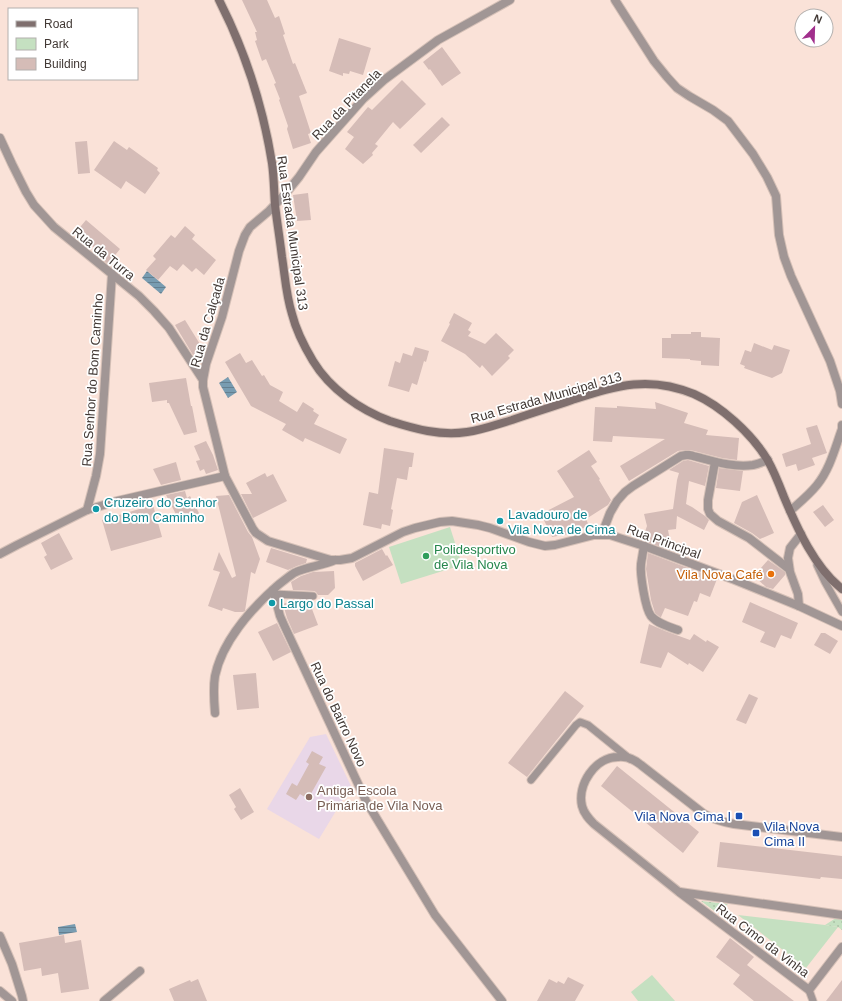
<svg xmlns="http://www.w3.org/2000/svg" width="842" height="1001" viewBox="0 0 842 1001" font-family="Helvetica,sans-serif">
<defs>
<pattern id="grass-dots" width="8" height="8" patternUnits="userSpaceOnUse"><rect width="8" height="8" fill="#c5e0c1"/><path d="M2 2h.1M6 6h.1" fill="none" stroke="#aac1a6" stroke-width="1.8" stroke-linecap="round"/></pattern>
<pattern id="water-rules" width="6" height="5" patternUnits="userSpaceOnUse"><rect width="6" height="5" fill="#789cb1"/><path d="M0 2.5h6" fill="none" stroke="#648091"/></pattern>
</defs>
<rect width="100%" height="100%" fill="#fae2d8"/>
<!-- education -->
<polygon fill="#e9d7e8" points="326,734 351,786 319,839 267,809 310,737"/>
<!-- grass -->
<g fill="url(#grass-dots)">
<polygon points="701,901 728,904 717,913"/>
<polygon points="839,916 842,917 842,930 838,927 825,925"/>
</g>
<!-- park -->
<g fill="#c5e0c1">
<polygon points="450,527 462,565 401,584 389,547"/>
<polygon points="738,915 825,925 838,927 806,968"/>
<polygon points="652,975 675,1001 638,1001 631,992"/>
</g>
<!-- water -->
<g fill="url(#water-rules)">
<polygon points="147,271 166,287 161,294 142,278"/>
<polygon points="228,377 237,392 228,398 219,383"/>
<polygon points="75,924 77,932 59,935 58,927"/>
</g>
<!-- building -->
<g fill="#d5bcb7">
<polygon points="242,0 267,0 275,18 279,16 285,34 283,35 293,64 295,63 307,93 299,96 311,133 308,134 311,143 293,149 287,129 288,126 279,100 280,99 274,84 276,83 266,59 262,61 255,41 257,40 255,32 257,32"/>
<polygon points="339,38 371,48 363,75 350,71 349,74 343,73 343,76 329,71"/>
<polygon points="442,47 461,73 442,86 430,69 429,70 423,62"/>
<polygon points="402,80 426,104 400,129 393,122 375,144 378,146 372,153 373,155 363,164 345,149 354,137 347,132 368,107 372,110"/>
<polygon points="442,117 450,125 421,153 413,145"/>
<polygon points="87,141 90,173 78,174 75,142"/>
<polygon points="114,141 127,150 129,147 158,168 157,170 160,173 145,194 126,181 121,189 94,170"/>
<polygon points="308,193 311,220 297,221 293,195"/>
<polygon points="86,220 120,249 108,264 96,254 98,251 76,232"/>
<polygon points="185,226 195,235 192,239 216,260 204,275 196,268 192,272 183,264 177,271 170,266 158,280 146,270 156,259 153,256 171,235 175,238"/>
<polygon points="454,313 472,323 468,330 471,332 468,336 485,344 496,333 514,350 508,356 510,358 492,376 482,365 480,368 465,354 441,341 450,324 449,323"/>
<polygon points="185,320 203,349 193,355 175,325"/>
<polygon points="691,332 701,332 701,337 720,338 719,366 701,365 701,361 690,360 690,359 662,358 662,338 671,338 671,334 691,334"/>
<polygon points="754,343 772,350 774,345 790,350 782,373 772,378 744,368 745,366 740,364 745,350 751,352"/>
<polygon points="415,347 429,351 426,362 424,361 417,385 412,383 409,392 388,386 395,361 400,363 403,353 412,356"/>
<polygon points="240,353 246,363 252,360 262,376 264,375 270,385 283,392 279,401 297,412 303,402 314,409 313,411 319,415 314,424 347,439 340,454 305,438 303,442 282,430 286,424 251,406 225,362"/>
<polygon points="186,378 191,406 192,406 197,432 184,435 169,403 167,403 167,400 152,402 149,383"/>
<polygon points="655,402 688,413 684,423 708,430 706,435 739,438 737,460 722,458 690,450 685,450 678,451 629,481 620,466 665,439 613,436 612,442 593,441 595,407 617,408 617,406 656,409"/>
<polygon points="817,425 827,453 812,458 815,465 798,471 796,464 786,467 782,454 811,444 806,428"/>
<polygon points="206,441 213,455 218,470 206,474 204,469 200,471 196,461 200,460 194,446"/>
<polygon points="384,448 414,453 412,467 409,467 407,480 397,478 391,509 393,510 390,526 382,524 381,529 363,525 369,492 378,494"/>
<polygon points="589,450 597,462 591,466 600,479 599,480 611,500 608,505 586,519 589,526 568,534 552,537 541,514 574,497 557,471"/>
<polygon points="688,460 709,466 705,486 689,481 686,504 692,507 705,516 709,520 704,530 677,516 676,529 668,530 672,551 642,540 647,526 644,514 673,509 677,480 679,473 669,470 683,461"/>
<polygon points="176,462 181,480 161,485 153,469"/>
<polygon points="719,468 743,471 740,491 716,488"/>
<polygon points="265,473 267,477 273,474 287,501 253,518 241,494 252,494 246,483"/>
<polygon points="185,491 187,498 190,496 200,515 181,524 166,495"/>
<polygon points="229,495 248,532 252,537 260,559 255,574 251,572 245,611 243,612 235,612 223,608 222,611 208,606 220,572 213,570 219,552 232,578 236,576 216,496"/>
<polygon points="757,495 774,533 760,539 752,533 734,523 742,502"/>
<polygon points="153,505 162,537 111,551 102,520"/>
<polygon points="823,505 834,520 825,527 813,512"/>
<polygon points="59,533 73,559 51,570 44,557 47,555 41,543"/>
<polygon points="271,548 307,559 306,563 297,566 288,570 266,562"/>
<polygon points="382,549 386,556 387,555 393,565 363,581 355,566 355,563"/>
<polygon points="648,553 717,579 710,597 700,593 697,602 694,601 688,616 665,608 661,617 660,617 655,613 651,600 646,569"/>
<polygon points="768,560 785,572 785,575 773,589 766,587 754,576"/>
<polygon points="334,571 335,588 328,595 318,595 316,592 314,591 293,590 291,582 301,576 313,572"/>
<polygon points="293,600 309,601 318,625 294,634 287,618 283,604"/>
<polygon points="750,602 798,623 791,639 781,635 775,648 760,642 765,632 742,622"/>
<polygon points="277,623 291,652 273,661 258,632"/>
<polygon points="649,624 665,631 690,640 694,634 706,642 707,640 719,647 703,672 689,663 688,665 668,652 661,668 640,663"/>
<polygon points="821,633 825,633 838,641 830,654 814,645"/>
<polygon points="256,673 259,708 237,710 233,675"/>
<polygon points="565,691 584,706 527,777 508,763"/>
<polygon points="749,694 758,698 746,724 736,720"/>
<polygon points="312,751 323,757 319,764 326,767 308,799 300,794 296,800 286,794 292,783 297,786 309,764 306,762"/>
<polygon points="617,766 699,832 683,853 601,786"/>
<polygon points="240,788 254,812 241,820 234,809 236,807 229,795"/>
<polygon points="720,842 842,856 842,879 821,877 820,879 717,867"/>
<polygon points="64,935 65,943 81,940 89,989 61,993 58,973 42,976 41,968 24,971 19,943"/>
<polygon points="730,938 754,957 747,965 794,1001 754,1001 733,984 740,975 716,957"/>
<polygon points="568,977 584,985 575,1001 537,1001 549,979 557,983 558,981 564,984"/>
<polygon points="198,979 207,1001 174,1001 169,989 190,980 191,982"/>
<polygon points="842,980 842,1001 826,1001"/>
</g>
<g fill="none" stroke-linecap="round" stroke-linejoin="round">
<!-- service casing -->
<g stroke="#d5c0b7" stroke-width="9">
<g id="service">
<polyline points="817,565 825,582 842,612"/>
<polyline points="274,594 313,596"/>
<polyline points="531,780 576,725 580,722 588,725 630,759"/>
<polyline points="809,990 813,1001"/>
</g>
</g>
<!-- minor casing -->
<g stroke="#d5c0b7" stroke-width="10">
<g id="minor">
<polyline points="510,0 438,40 384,80 363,99 316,152 299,177 286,193 269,211 250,227 245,235 239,251 222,317 206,364 203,380 203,387 225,476 253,529 256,533 268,541 324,558 331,560 340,560 352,558 403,532 415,528 440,522 452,521 478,525 490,528 529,542 545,546 555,545 594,535 610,535 644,546 735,580 799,606 842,626"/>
<polyline points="615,0 654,61 667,77 677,88 689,96 713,110 728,121 753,154 767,177 776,196 779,235 784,257 791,276 830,361 840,391 842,404"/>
<polyline points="0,138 12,164 26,192 34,205 54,227 139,296 154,311 169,328 203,380"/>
<polyline points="715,462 708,500 708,509 710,514 718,521 749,538 789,569"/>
<polyline points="87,510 96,476 100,454 112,274"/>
<path d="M790 511C799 503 809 495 817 485 830 469 835 448 842 429V425"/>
<path d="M602 534 610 513 617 501 625 492 633 486 681 456 686 455H689C710 460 731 468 753 465 758 464 763 462 768 460"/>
<path d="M644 546C643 552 642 558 641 564 640 574 645 608 651 616 658 624 669 627 678 630"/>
<polyline points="0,554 17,545 87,510 117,501 225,476"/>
<polyline points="273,590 280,616 284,625 366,801 435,915 502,1001"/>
<polyline points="799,606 798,594 790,572 788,558 790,548 801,534"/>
<path d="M215 713C214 701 213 688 215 676 222 642 251 609 277 586 282 582 288 577 294 573 307 566 322 566 335 560"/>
<path d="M842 837 734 824C723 822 714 820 704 814L641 765C635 760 627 756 618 757 595 757 577 785 582 806 584 814 589 819 594 824L679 892 809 990 842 947"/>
<polyline points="680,892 842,915"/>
<polyline points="0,936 12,964 22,996 23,1001"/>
<polyline points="0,991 12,1001"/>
<polyline points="104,1001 140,971"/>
</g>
</g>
<!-- secondary casing -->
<g stroke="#d5c0b7" stroke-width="10">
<path id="secondary" d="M219 0C245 51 263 107 272 163 274 177 274 191 275 205 277 222 280 240 282 257 285 276 286 295 292 314 296 330 304 346 313 361 330 389 360 410 390 421 415 429 440 436 467 432 482 430 498 424 512 420 532 413 552 407 572 400 616 386 648 375 694 394 721 406 751 433 767 459 774 471 779 484 784 497 797 528 815 568 842 589"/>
</g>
<!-- service -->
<use href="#service" stroke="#a19695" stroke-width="7"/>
<!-- minor -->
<use href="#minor" stroke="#a19695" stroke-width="8"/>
<!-- secondary -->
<use href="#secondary" stroke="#7f6f6e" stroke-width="8"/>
</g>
<!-- markers -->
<g fill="#0f9aa8" stroke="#fff" stroke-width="1.5">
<circle cx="96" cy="509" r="4"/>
<circle cx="500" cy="521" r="4"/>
<circle cx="272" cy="603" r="4"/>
</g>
<circle fill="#2e9e5b" stroke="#fff" stroke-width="1.5" cx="426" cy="556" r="4"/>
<circle fill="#e8710a" stroke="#fff" stroke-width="1.5" cx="771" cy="574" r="4"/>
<circle fill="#8d6e63" stroke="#fff" stroke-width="1.5" cx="309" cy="797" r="4"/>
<g fill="#1a4fb4" stroke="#fff" stroke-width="1.5">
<rect x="735" y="812" width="8" height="8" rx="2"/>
<rect x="752" y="829" width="8" height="8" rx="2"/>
</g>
<g text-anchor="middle" stroke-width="3.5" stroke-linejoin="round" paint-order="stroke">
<!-- street labels -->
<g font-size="13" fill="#423935" stroke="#fff">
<text transform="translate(346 104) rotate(-46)" y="5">Rua da Pitanela</text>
<text transform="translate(293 233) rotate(82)" y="5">Rua Estrada Municipal 313</text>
<text transform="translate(104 253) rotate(39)" y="5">Rua da Turra</text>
<text transform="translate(207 322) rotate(-74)" y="5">Rua da Calçada</text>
<text transform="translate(92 380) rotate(-86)" y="5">Rua Senhor do Bom Caminho</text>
<text transform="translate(546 397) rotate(-16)" y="5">Rua Estrada Municipal 313</text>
<text transform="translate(664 541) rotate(20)" y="5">Rua Principal</text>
<text transform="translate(339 714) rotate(65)" y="5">Rua do Bairro Novo</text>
<text transform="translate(763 940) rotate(37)" y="5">Rua Cimo da Vinha</text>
</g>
<!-- culture labels -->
<g font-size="13" fill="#0d838f" stroke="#fff" text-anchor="start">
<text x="104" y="507">Cruzeiro do Senhor<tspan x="104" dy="15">do Bom Caminho</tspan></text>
<text x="508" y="519">Lavadouro de<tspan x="508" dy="15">Vila Nova de Cima</tspan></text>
<text x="280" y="608">Largo do Passal</text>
</g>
<!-- leisure labels -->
<g font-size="13" fill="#27864d" stroke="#fff" text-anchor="start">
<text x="434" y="554">Polidesportivo<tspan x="434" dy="15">de Vila Nova</tspan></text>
</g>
<!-- food labels -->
<g font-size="13" fill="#c56008" stroke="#fff" text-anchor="end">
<text x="763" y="579">Vila Nova Café</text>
</g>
<!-- education labels -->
<g font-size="13" fill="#785e54" stroke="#fff" text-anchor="start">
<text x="317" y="795">Antiga Escola<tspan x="317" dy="15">Primária de Vila Nova</tspan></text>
</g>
<!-- transit labels -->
<g font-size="13" fill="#164399" stroke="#fff" text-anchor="end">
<text x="731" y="821">Vila Nova Cima I</text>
<text x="764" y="831" text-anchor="start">Vila Nova<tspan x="764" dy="15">Cima II</tspan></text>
</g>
</g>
<!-- legend -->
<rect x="8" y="8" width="130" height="72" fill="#ffffff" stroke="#b3b0ae"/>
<rect x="16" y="21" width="20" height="6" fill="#7f6f6e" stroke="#b3b0ae"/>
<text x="44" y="28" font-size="12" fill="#423935">Road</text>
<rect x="16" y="38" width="20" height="12" fill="#c5e0c1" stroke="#b3b0ae"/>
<text x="44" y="48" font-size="12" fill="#423935">Park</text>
<rect x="16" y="58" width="20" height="12" fill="#d5bcb7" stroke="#b3b0ae"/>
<text x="44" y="68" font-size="12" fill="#423935">Building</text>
<!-- north arrow -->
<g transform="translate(814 28) rotate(23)"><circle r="19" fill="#ffffff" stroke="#b3b0ae"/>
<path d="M0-3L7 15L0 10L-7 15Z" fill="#a12f8c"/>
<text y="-6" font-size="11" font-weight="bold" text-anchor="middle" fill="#423935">N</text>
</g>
</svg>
